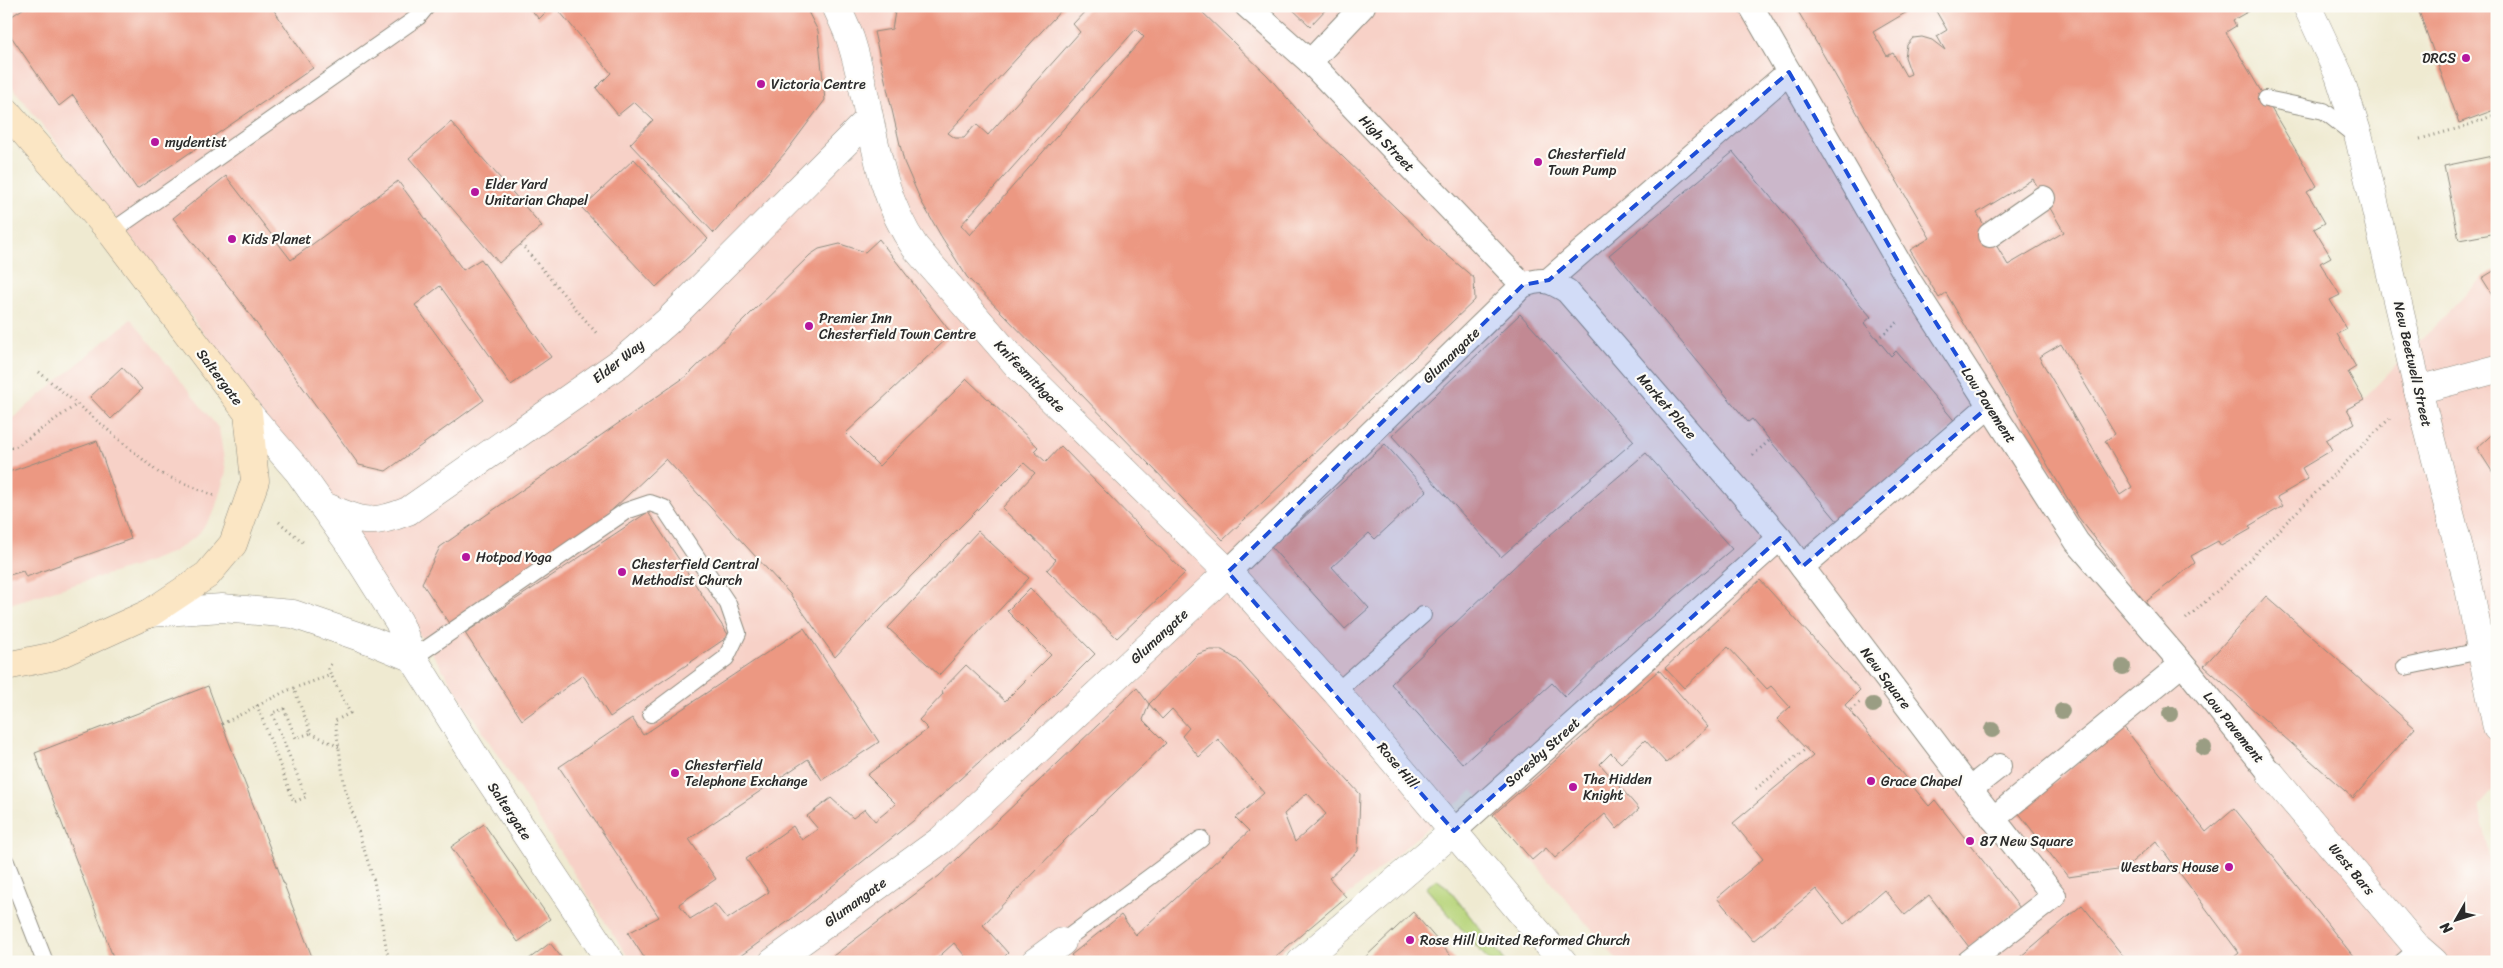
<svg xmlns="http://www.w3.org/2000/svg" width="2503" height="968" viewBox="0 0 2503 968" font-family="Sriracha,sans-serif">
<rect width="100%" height="100%" fill="#fdfcf7"/>
<filter id="ink" filterUnits="userSpaceOnUse"><feTurbulence type="fractalNoise" baseFrequency=".02" numOctaves="2"/><feDisplacementMap in="SourceGraphic" scale="10" xChannelSelector="R" yChannelSelector="G"/><feConvolveMatrix kernelMatrix="1 2 1 2 8 2 1 2 1" color-interpolation-filters="sRGB"/></filter>
<filter id="wash" filterUnits="userSpaceOnUse"><feTurbulence type="fractalNoise" baseFrequency=".0096" numOctaves="4" result="noise"/><feDisplacementMap in="SourceGraphic" scale="20" xChannelSelector="R" yChannelSelector="G"/><feGaussianBlur stdDeviation="1.12" result="paint"/><feColorMatrix in="noise" values="0 0 0 0 0 0 0 0 0 0 0 0 0 0 0 0 0 1.4 0 .05"/><feComposite in="paint" operator="in"/></filter>
<g filter="url(#wash)">
<rect width="100%" height="100%" fill="#efead1"/>
<!-- built -->
<g fill="#f7d1c7">
<polygon points="6,6 2225,6 2236,26 2226,33 2317,186 2307,192 2325,223 2314,229 2331,257 2320,263 2340,295 2330,301 2347,329 2337,335 2356,367 2348,372 2363,399 2482,278 2497,269 2497,786 2479,806 2497,889 2497,962 1619,962 1473,790 1269,962 631,962 428,647 170,287 6,79"/>
<polygon points="131,319 219,429 226,472 214,512 198,535 173,552 136,566 6,605 6,424"/>
</g>
<!-- green -->
<polygon fill="#b7d47a" stroke="#718052" points="1436,879 1447,887 1506,962 1490,962 1426,888"/>
<g id="blocks">
<!-- building -->
<g fill="#ec9882" fill-rule="evenodd">
<polygon points="27,6 271,6 313,68 137,189 73,95 59,106 6,29 6,20"/>
<polygon points="528,6 552,6 539,19"/>
<polygon points="555,6 805,6 818,31 825,100 786,152 714,233 630,144 653,120 634,102 618,115 596,88 611,73"/>
<path d="M896 6H1065L948 133 955 138H964L976 124 988 135 1080 32 1073 24 1090 6H1196L1268 76 1315 130 1426 237 1474 278 1475 300 1223 540 967 277 941 236 921 201 904 162 874 32 892 29ZM1136 29 1144 37 970 235 961 225Z"/>
<polygon points="1289,6 1329,6 1310,26"/>
<path d="M1795 6H1917L1873 32 1887 56 1893 53 1906 76 1911 74 1905 57 1907 45 1913 38 1922 37 1932 40 1945 50 1937 36 1947 30 1933 6H2258L2233 20 2236 26 2226 32 2317 186 2307 192 2325 223 2314 229 2331 257 2320 263 2340 295 2330 300 2347 329 2337 334 2356 367 2348 372 2364 400 2347 409 2355 423 2326 440 2332 450 2302 468 2308 479 2277 497 2283 506 2249 526 2251 529 2221 546 2218 541 2191 556 2195 563 2143 604 2106 552 2079 518 1946 293 1939 298 1910 250 1930 238ZM2033 179 2064 232 2008 265 1977 213ZM2061 344 2115 434 2105 441 2132 487 2120 495 2039 357Z"/>
<polygon points="2417,6 2497,6 2497,109 2459,123"/>
<polygon points="451,122 542,226 499,263 409,158"/>
<polygon points="1733,152 1871,317 1864,323 1891,356 1896,351 1957,424 1839,523 1752,419 1748,422 1609,255"/>
<polygon points="2497,155 2497,233 2459,240 2444,166"/>
<polygon points="634,159 708,239 656,287 582,208"/>
<polygon points="226,176 291,260 398,181 463,270 481,259 551,357 511,385 440,286 415,305 484,400 386,471 359,465 238,298 173,218"/>
<polygon points="879,239 952,334 846,433 879,466 967,379 1038,447 1034,451 1046,462 1061,446 1185,573 1117,638 1047,570 1056,560 1002,508 1035,473 1024,463 911,576 835,657 790,594 666,459 574,546 452,628 422,583 440,547 688,375 810,255 819,249 840,244 865,252"/>
<polygon points="2497,269 2497,302 2482,278"/>
<polygon points="1520,314 1634,441 1501,557 1392,436"/>
<polygon points="122,367 142,389 111,419 90,397"/>
<polygon points="2497,430 2497,479 2477,448"/>
<polygon points="97,441 131,539 26,577 23,571 6,576 6,473"/>
<polygon points="1385,444 1427,491 1375,539 1369,533 1332,567 1369,608 1345,629 1271,547"/>
<polygon points="1646,453 1732,549 1616,647 1565,697 1552,683 1463,764 1391,684 1530,552"/>
<polygon points="648,512 729,636 610,717 583,675 522,720 465,633"/>
<polygon points="978,531 1029,578 939,675 888,628"/>
<polygon points="1760,580 1860,690 1845,705 1929,806 1935,800 2020,908 1969,947 1929,895 1905,915 1884,890 1844,924 1816,889 1753,941 1717,898 1763,859 1733,823 1813,756 1777,719 1790,707 1771,686 1767,689 1728,647 1684,688 1665,668"/>
<polygon points="1030,588 1095,654 1026,723 997,746 913,821 790,920 732,962 647,962 628,933 659,917 559,767 632,718 643,735 804,628 879,742 822,780 808,759 689,839 716,879 679,904 690,919 715,904 727,919 769,892 746,859 793,826 802,840 818,829 807,816 831,798 853,818 865,809 875,821 896,804 867,775 928,729 919,720 943,694 942,690 966,665 1005,701 1051,655 1007,611"/>
<polygon points="2266,596 2415,728 2353,798 2204,666"/>
<path d="M1210 650H1222L1238 660 1360 794 1358 851 1329 878 1346 897 1269 962H1076L1071 955 1121 915 1136 935 1249 831 1236 818 1264 793 1218 739 1199 757 1182 736 1189 728 1172 709 1162 719 1149 704 1143 720 1166 743 1065 840 983 925 1008 953 999 962H970L954 943 933 962H825L939 876 1137 688 1149 704 1198 654ZM1307 793 1326 814 1295 842 1284 814Z"/>
<polygon points="1659,670 1708,727 1666,763 1645,740 1621,763 1611,753 1600,764 1639,809 1617,829 1605,814 1555,858 1546,848 1532,860 1493,815"/>
<polygon points="208,686 222,724 314,962 115,962 35,753"/>
<polygon points="2123,726 2206,832 2234,808 2358,962 2228,962 2239,953 2156,841 2124,869 2068,877 2018,812"/>
<polygon points="484,824 550,919 518,942 451,847"/>
<polygon points="2082,905 2128,962 2014,962"/>
<polygon points="1413,912 1456,962 1360,962"/>
<polygon points="550,943 565,962 525,962"/>
</g>
</g>
</g>
<g filter="url(#ink)">
<use href="#blocks" fill-opacity="0" stroke="#8d8a7e" stroke-width="1"/>
<g fill="none" stroke-linecap="round" stroke-linejoin="round">
<!-- service casing -->
<g stroke="#8d8a7e" stroke-width="18">
<g id="service">
<polyline points="2266,99 2324,111 2357,137"/>
<polyline points="111,232 418,17 427,6"/>
<polyline points="413,658 626,511 650,503 664,508 728,604 738,633 726,658 651,714"/>
<polyline points="2405,667 2480,651"/>
<polyline points="1336,692 1423,615"/>
<polyline points="6,862 45,962"/>
<polyline points="1062,942 1201,839"/>
<polyline points="2402,962 2418,948"/>
</g>
</g>
<!-- pedestrian casing -->
<g stroke="#8d8a7e" stroke-width="26">
<g id="pedestrian">
<polyline points="1247,6 1310,62 1523,285"/>
<polyline points="1751,6 1910,282 2077,542 2189,672 2271,774"/>
<polyline points="1310,62 1363,6"/>
<polyline points="1990,235 2043,198"/>
<polyline points="1549,280 1789,72"/>
<polyline points="1802,567 1989,406"/>
<path d="M1228 572 1523 285C1544 278 1549 280 1567 291L1780 538 1970 789 2054 896 1969 962"/>
<polyline points="1970,789 1999,766"/>
<polyline points="1993,819 2182,664"/>
<polyline points="1454,831 1780,538"/>
</g>
</g>
<!-- minor casing -->
<g stroke="#8d8a7e" stroke-width="29">
<g id="minor">
<path d="M836 6C841 17 846 27 850 38 873 107 872 185 915 247L1018 366 1228 572 1336 692 1563 962"/>
<polyline points="2418,390 2497,369"/>
<path d="M322 505C360 521 368 527 408 511L621 362 668 321 869 119"/>
<polyline points="2271,774 2418,948 2434,962"/>
<polyline points="773,962 941,840 1228,572"/>
<polyline points="1035,962 1062,942"/>
<polyline points="1301,962 1454,831"/>
</g>
</g>
<!-- tertiary casing -->
<g stroke="#8d8a7e" stroke-width="29">
<g id="tertiary">
<polyline points="2307,6 2339,75 2359,138 2418,390 2468,583 2497,728"/>
<polyline points="248,413 298,471 351,546 399,622 413,658 485,773 611,962"/>
<polyline points="150,613 222,608 293,614 372,641 413,658"/>
</g>
</g>
<!-- secondary casing -->
<g stroke="#8d8a7e" stroke-width="29">
<polyline id="secondary" points="6,111 111,232 248,413 255,481 233,544 207,575 150,613 55,656 6,666"/>
</g>
<!-- path -->
<g stroke="#8d8a7e" stroke-width="3" stroke-dasharray="1 4" stroke-linecap="butt">
<polyline points="2420,139 2463,127 2497,114"/>
<polyline points="521,244 598,335"/>
<polyline points="1877,339 1898,322"/>
<polyline points="39,372 159,473 215,496"/>
<polyline points="6,449 17,446 76,405"/>
<polyline points="1753,455 1770,440"/>
<polyline points="279,522 304,543"/>
<polyline points="2186,619 2226,583 2390,418"/>
<polyline points="331,664 328,669 350,713 335,721 345,789 374,881 389,962"/>
<polyline points="257,705 294,802 306,797 272,713 284,709 296,738 311,733 294,689"/>
<polyline points="1851,710 1861,701"/>
<polyline points="222,724 286,691 331,675"/>
<polyline points="311,733 339,747"/>
<polyline points="1756,789 1807,748"/>
</g>
<!-- service -->
<use href="#service" stroke="#fff" stroke-width="16"/>
<!-- pedestrian -->
<use href="#pedestrian" stroke="#fff" stroke-width="24"/>
<!-- minor -->
<use href="#minor" stroke="#fff" stroke-width="28"/>
<!-- tertiary -->
<use href="#tertiary" stroke="#fff" stroke-width="28"/>
<!-- secondary -->
<use href="#secondary" stroke="#fbe6c4" stroke-width="28"/>
</g>
<!-- trees -->
<g fill="#9a9d83">
<circle cx="2123" cy="667" r="8"/>
<circle cx="1873" cy="705" r="8"/>
<circle cx="2062" cy="711" r="8"/>
<circle cx="2170" cy="714" r="8"/>
<circle cx="1992" cy="730" r="8"/>
<circle cx="2204" cy="748" r="8"/>
</g>
</g>
<!-- marked area -->
<path fill="#1d4ed8" fill-opacity="0.2" stroke="#1d4ed8" stroke-width="4" stroke-dasharray="10 6" stroke-linejoin="round" d="M1789 72 1910 282 1989 406 1802 567 1780 538 1454 831 1228 572 1523 285 1549 280Z"/>
<!-- markers -->
<g fill="#b5179e" stroke="#fdfcf7" stroke-width="2">
<circle cx="2466" cy="58" r="5"/>
<circle cx="761" cy="84" r="5"/>
<circle cx="155" cy="142" r="5"/>
<circle cx="1538" cy="162" r="5"/>
<circle cx="475" cy="192" r="5"/>
<circle cx="232" cy="239" r="5"/>
<circle cx="809" cy="326" r="5"/>
<circle cx="466" cy="557" r="5"/>
<circle cx="622" cy="572" r="5"/>
<circle cx="675" cy="773" r="5"/>
<circle cx="1871" cy="781" r="5"/>
<circle cx="1573" cy="787" r="5"/>
<circle cx="1970" cy="841" r="5"/>
<circle cx="2229" cy="867" r="5"/>
<circle cx="1410" cy="940" r="5"/>
</g>
<g text-anchor="middle" stroke-width="4.5" stroke-linejoin="round" paint-order="stroke">
<!-- poi labels -->
<g font-size="14" fill="#2b2b2b" stroke="#fdfcf7" text-anchor="start">
<text x="2456" y="63" text-anchor="end">DRCS</text>
<text x="771" y="89">Victoria Centre</text>
<text x="165" y="147">mydentist</text>
<text x="1548" y="159">Chesterfield<tspan x="1548" dy="16">Town Pump</tspan></text>
<text x="485" y="189">Elder Yard<tspan x="485" dy="16">Unitarian Chapel</tspan></text>
<text x="242" y="244">Kids Planet</text>
<text x="819" y="323">Premier Inn<tspan x="819" dy="16">Chesterfield Town Centre</tspan></text>
<text x="476" y="562">Hotpod Yoga</text>
<text x="632" y="569">Chesterfield Central<tspan x="632" dy="16">Methodist Church</tspan></text>
<text x="685" y="770">Chesterfield<tspan x="685" dy="16">Telephone Exchange</tspan></text>
<text x="1583" y="784">The Hidden<tspan x="1583" dy="16">Knight</tspan></text>
<text x="1881" y="786">Grace Chapel</text>
<text x="1980" y="846">87 New Square</text>
<text x="2219" y="872" text-anchor="end">Westbars House</text>
<text x="1420" y="945">Rose Hill United Reformed Church</text>
</g>
<!-- street labels -->
<g font-size="14" fill="#2b2b2b" stroke="#fdfcf7">
<text transform="translate(1387 143) rotate(46)" y="5">High Street</text>
<text transform="translate(1451 355) rotate(-44)" y="5">Glumangate</text>
<text transform="translate(618 361) rotate(-38)" y="5">Elder Way</text>
<text transform="translate(2413 364) rotate(77)" y="5">New Beetwell Street</text>
<text transform="translate(1030 376) rotate(46)" y="5">Knifesmithgate</text>
<text transform="translate(220 377) rotate(53)" y="5">Saltergate</text>
<text transform="translate(1989 405) rotate(57)" y="5">Low Pavement</text>
<text transform="translate(1667 406) rotate(49)" y="5">Market Place</text>
<text transform="translate(1159 636) rotate(-43)" y="5">Glumangate</text>
<text transform="translate(1886 678) rotate(53)" y="5">New Square</text>
<text transform="translate(2234 727) rotate(51)" y="5">Low Pavement</text>
<text transform="translate(1542 752) rotate(-42)" y="5">Soresby Street</text>
<text transform="translate(1398 765) rotate(50)" y="5">Rose Hill</text>
<text transform="translate(510 811) rotate(56)" y="5">Saltergate</text>
<text transform="translate(2352 869) rotate(50)" y="5">West Bars</text>
<text transform="translate(855 902) rotate(-36)" y="5">Glumangate</text>
</g>
</g>
<!-- margin -->
<rect width="2503" height="968" fill="none" stroke="#fdfcf7" stroke-width="25"/>
<!-- north arrow -->
<g transform="translate(2456 920) rotate(231)" stroke="#fdfcf7" stroke-width="4" paint-order="stroke">
<path d="M0-4L9 19L0 12L-9 19Z" fill="#2b2b2b"/>
<text y="-8" font-size="14" font-weight="bold" text-anchor="middle" fill="#2b2b2b">N</text>
</g>
</svg>
